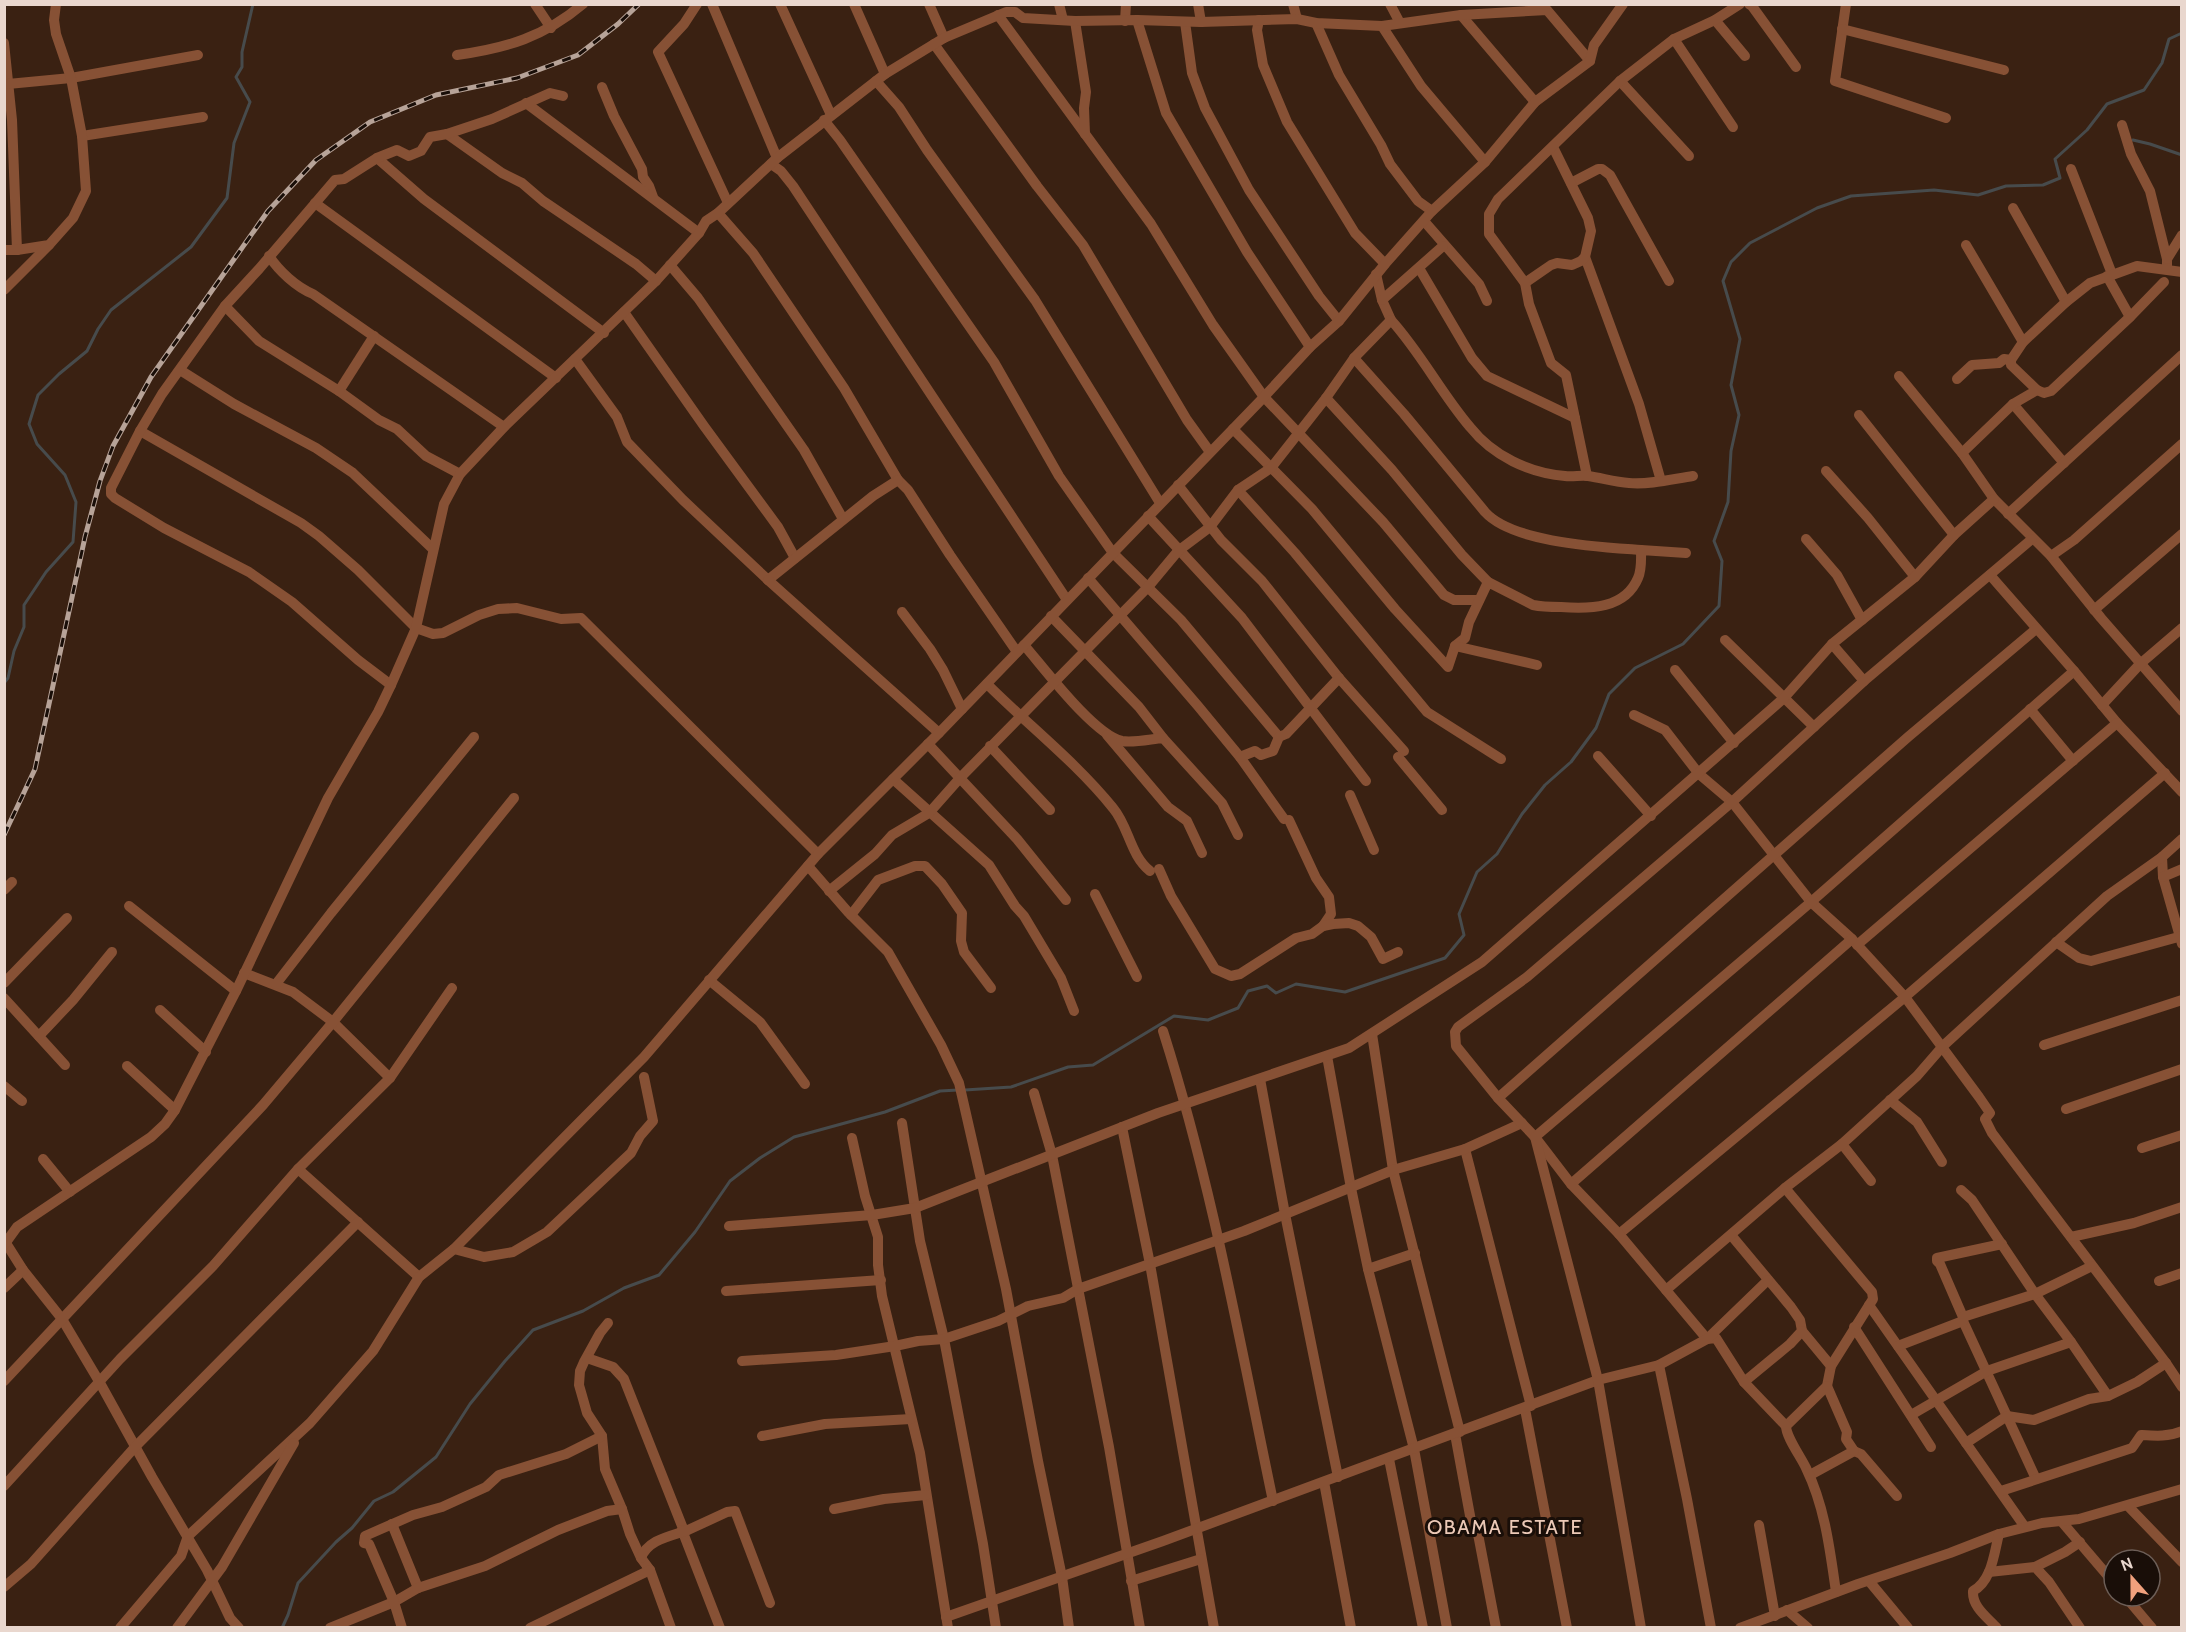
<svg xmlns="http://www.w3.org/2000/svg" width="2186" height="1632" viewBox="0 0 2186 1632" font-family="Cabin,sans-serif">
<rect width="100%" height="100%" fill="#3a2112"/>
<g fill="none" stroke-linecap="round" stroke-linejoin="round">
<!-- stream -->
<g stroke="#474b4c" stroke-width="3">
<polyline points="2133,140 2150,144 2182,155"/>
<polyline points="4,683 8,678 14,651 24,627 24,605 46,572 73,542 76,502 65,475 37,444 29,424 38,395 59,374 87,351 98,329 111,310 191,247 227,198 234,143 250,102 236,77 242,67 242,52 253,4"/>
<polyline points="965,1090 1011,1087 1068,1067 1093,1065 1174,1016 1208,1020 1238,1008 1248,991 1267,986 1276,993 1296,984 1345,992 1445,958 1464,935 1459,914 1477,872 1497,854 1522,814 1545,785 1571,762 1596,728 1609,694 1635,668 1683,644 1719,606 1722,561 1714,541 1728,502 1731,451 1739,415 1731,385 1740,339 1723,281 1731,262 1750,243 1817,208 1851,196 1934,190 1978,195 2006,186 2043,185 2060,178 2055,159 2087,130 2107,104 2144,90 2162,63 2169,39 2182,33"/>
<polyline points="282,1628 288,1615 298,1583 336,1542 352,1528 374,1501 393,1492 436,1457 470,1404 505,1361 533,1330 583,1311 624,1288 659,1275 695,1232 730,1181 760,1158 794,1137 885,1112 940,1091 958,1090"/>
</g>
<!-- minor -->
<g stroke="#875135" stroke-width="10">
<polyline points="535,4 551,28"/>
<polyline points="697,4 684,24 658,52 728,203"/>
<polyline points="712,4 777,158"/>
<polyline points="780,4 831,115"/>
<polyline points="854,4 885,74"/>
<polyline points="929,4 944,38"/>
<polyline points="1059,4 1063,20"/>
<polyline points="1198,4 1201,22"/>
<polyline points="1293,4 1297,19"/>
<polyline points="1390,4 1400,23"/>
<polyline points="1749,4 1752,6 1796,67"/>
<polyline points="1846,4 1835,81 1946,118"/>
<polyline points="998,15 1151,224 1213,325 1264,397 1383,522 1444,595 1454,600 1479,600"/>
<polyline points="1461,15 1535,102"/>
<polyline points="1137,20 1166,113 1247,252 1310,347"/>
<polyline points="1259,20 1257,30 1263,65 1287,122 1355,233 1385,264"/>
<polyline points="1715,20 1745,56"/>
<polyline points="1075,21 1086,92 1084,108 1085,134"/>
<polyline points="1125,21 1126,4"/>
<polyline points="1185,22 1192,73 1205,108 1249,190 1319,296 1339,321"/>
<polyline points="1316,23 1339,75 1381,145 1390,164 1418,201 1432,211"/>
<polyline points="1382,26 1421,86 1485,162"/>
<polyline points="1842,29 2004,70"/>
<polyline points="1674,39 1733,127"/>
<polyline points="4,43 12,120 17,250"/>
<polyline points="934,44 1037,186 1083,245 1187,420 1210,452"/>
<path d="M457 55C507 48 544 37 583 4"/>
<polyline points="876,81 899,107 927,150 1035,300 1160,503"/>
<polyline points="1620,81 1689,156"/>
<polyline points="8,84 71,78 198,55"/>
<polyline points="602,87 614,116 642,169 643,177 649,186 653,197"/>
<polyline points="526,103 699,233"/>
<polyline points="824,120 840,140 994,362 1059,476 1113,553 1181,620 1279,737"/>
<polyline points="2122,125 2131,154 2150,191 2167,259 2167,269"/>
<polyline points="447,134 502,173 522,183 543,201 636,264 656,281"/>
<polyline points="82,136 203,117"/>
<polyline points="377,158 424,199 604,333"/>
<polyline points="771,164 781,171 793,186 1067,600"/>
<polyline points="2071,169 2112,274"/>
<polyline points="1571,183 1598,169 1602,169 1610,175 1669,281"/>
<polyline points="315,203 556,378"/>
<polyline points="2013,208 2066,302"/>
<polyline points="718,213 753,253 844,388 898,480 908,490 950,555 1017,652"/>
<polyline points="1424,221 1479,284 1487,301"/>
<polyline points="1966,245 2023,342"/>
<polyline points="4,250 17,250 49,245 73,218 86,191 82,136 71,78 56,34 54,20 56,4"/>
<path d="M269 256C279 271 296 287 313 294L504 427"/>
<polyline points="1585,257 1639,404 1661,481"/>
<polyline points="2167,259 2182,235"/>
<polyline points="670,265 698,298 804,450 843,519"/>
<polyline points="1419,268 1472,358 1487,376 1575,418"/>
<polyline points="1376,274 1382,300 1391,320"/>
<polyline points="2107,276 2130,317"/>
<polyline points="1525,283 1551,265 1557,263 1572,265 1581,261 1585,257 1591,231 1588,218 1553,147"/>
<polyline points="4,290 49,245"/>
<polyline points="1382,300 1443,246"/>
<polyline points="225,306 259,341 339,391 379,420 397,429 426,456 460,474"/>
<polyline points="624,312 704,426 778,527 795,558"/>
<path d="M1354 358 1404 414 1485 512C1513 543 1601 547 1641 550"/>
<polyline points="575,359 617,417 627,442 683,500 768,580 873,496 898,480"/>
<polyline points="2011,360 2023,342 2066,302 2090,283 2137,266 2182,272"/>
<polyline points="180,370 234,404 316,448 353,473 433,549"/>
<polyline points="1899,376 1962,453 1994,499 2051,556 2101,618 2182,711"/>
<polyline points="1957,379 1972,365 1999,363 2004,359 2011,360"/>
<polyline points="2037,390 2044,393 2051,391 2130,317 2164,282"/>
<polyline points="339,391 374,336"/>
<polyline points="1326,398 1392,470 1462,555 1488,582"/>
<polyline points="2013,404 2064,463"/>
<polyline points="1859,415 1954,535"/>
<path d="M1233 429 1312 509 1395 609 1448 667 1455 646 1465 638 1469 622 1488 582 1533 605C1542 607 1552 607 1561 607 1590 609 1625 609 1638 578 1642 569 1641 559 1641 550L1686 553"/>
<polyline points="140,431 301,523 319,536 358,570 416,628 433,634 443,633 479,615 498,609 517,608 561,619 581,618 818,854"/>
<polyline points="1962,453 2013,404 2037,390 2011,365 2011,360"/>
<polyline points="1826,471 1868,518 1915,577"/>
<polyline points="1587,476 1566,375 1551,363 1529,304 1525,283 1489,234 1489,214 1498,199 1620,81 1674,39 1715,20 1740,4"/>
<polyline points="1178,485 1221,540 1262,581 1339,678 1404,751"/>
<polyline points="2008,514 2182,355"/>
<polyline points="1148,516 1242,618 1366,781"/>
<polyline points="1806,539 1837,575 1862,620"/>
<polyline points="2051,556 2074,540 2182,444"/>
<polyline points="1990,575 2074,671 2117,723 2182,792"/>
<polyline points="1088,578 1198,706 1240,757 1284,819"/>
<polyline points="768,580 939,733"/>
<polyline points="2094,610 2182,534"/>
<polyline points="902,612 930,649 943,670 962,709"/>
<polyline points="1051,616 1139,707 1163,738"/>
<polyline points="1725,640 1814,727"/>
<polyline points="1832,644 1864,681"/>
<path d="M1024 645C1044 668 1094 735 1122 741 1134 743 1151 739 1163 738L1222 803 1238 835"/>
<polyline points="1455,646 1537,665"/>
<polyline points="1675,670 1734,743"/>
<path d="M987 684C1028 725 1076 762 1113 808 1129 827 1130 855 1150 871"/>
<polyline points="391,685 358,660 292,602 249,572 164,528 115,498 111,494 111,488 140,431 162,394 225,306 259,269 335,180 344,179 377,158 397,150 409,156 421,151 430,137 447,134 492,119 550,93 563,96"/>
<polyline points="2102,705 2140,664 2182,628"/>
<polyline points="2030,709 2073,761"/>
<polyline points="1634,715 1665,730 1699,774 1732,802 1811,902 1852,939 1905,997 1979,1097 1990,1113 1985,1119 1992,1133 2166,1363 2182,1387"/>
<polyline points="1107,735 1168,807 1187,821 1202,853"/>
<polyline points="928,744 1017,839 1066,900"/>
<polyline points="990,746 1050,810"/>
<polyline points="1598,756 1651,816"/>
<polyline points="1240,757 1255,751 1261,755 1273,751 1279,737 1286,734 1339,678"/>
<polyline points="1398,757 1442,810"/>
<path d="M1501 759 1427 712 1295 553 1238 490 1271 468 1326 398 1354 358 1391 320C1421 353 1441 393 1470 427 1493 456 1529 473 1565 476 1573 477 1581 475 1588 476 1602 478 1615 482 1629 483 1649 485 1673 479 1693 476"/>
<polyline points="893,779 989,865 1015,906 1024,916 1061,978 1074,1011"/>
<polyline points="1350,795 1374,850"/>
<polyline points="1289,820 1316,878 1329,897 1331,914 1323,926"/>
<polyline points="2162,857 2163,877 2182,944"/>
<polyline points="808,866 848,912 888,952 941,1045 959,1083 1006,1289 1038,1461 1062,1577 1069,1628"/>
<polyline points="1159,869 1171,896 1215,969 1231,976 1240,974 1296,938 1312,934 1323,926 1333,924 1349,923 1358,926 1371,937 1383,959 1398,952"/>
<polyline points="2163,877 2182,869"/>
<polyline points="4,890 12,882"/>
<polyline points="829,891 875,854 892,835 929,813 960,778 1148,587 1178,551 1210,527 1238,490"/>
<polyline points="1095,894 1137,977"/>
<polyline points="129,906 236,991"/>
<polyline points="851,915 878,880 915,866 925,866 942,884 962,913 961,941 964,952 991,988"/>
<polyline points="2056,942 2079,958 2091,961 2182,936"/>
<polyline points="1857,945 2117,723"/>
<polyline points="244,973 293,992 333,1022 390,1078"/>
<polyline points="709,980 760,1022 805,1084"/>
<polyline points="4,983 67,918"/>
<polyline points="276,984 331,913 474,737"/>
<polyline points="4,998 65,1065"/>
<polyline points="160,1010 206,1052"/>
<path d="M1163 1031C1212 1185 1240 1343 1273 1501"/>
<polyline points="1372,1034 1393,1170 1460,1432"/>
<polyline points="39,1036 73,1000 112,952"/>
<polyline points="2044,1045 2182,1000"/>
<polyline points="1327,1056 1351,1188 1368,1269 1414,1449 1447,1628"/>
<polyline points="127,1066 175,1110"/>
<polyline points="1260,1079 1285,1214 1338,1477"/>
<polyline points="4,1086 22,1101"/>
<polyline points="1034,1093 1052,1155 1109,1447 1140,1628"/>
<polyline points="1498,1098 1908,737 2036,629"/>
<polyline points="1890,1100 1917,1122 1942,1162"/>
<polyline points="2066,1109 2182,1069"/>
<polyline points="902,1123 920,1241 944,1339 983,1544 996,1628"/>
<polyline points="1122,1127 1150,1264 1214,1628"/>
<polyline points="852,1138 865,1196 878,1237 878,1265 882,1296 920,1453 948,1628"/>
<polyline points="1842,1144 1871,1181"/>
<polyline points="2142,1148 2182,1135"/>
<polyline points="1465,1149 1531,1406"/>
<polyline points="43,1159 70,1192"/>
<polyline points="298,1169 419,1277"/>
<polyline points="1571,1184 1852,939"/>
<polyline points="1785,1188 1872,1292 1873,1299 1831,1366 1827,1386 1786,1426"/>
<polyline points="1961,1190 1972,1200 2035,1294 2071,1342 2108,1396"/>
<polyline points="729,1226 872,1215 915,1208 1158,1113 1349,1048 1482,962 1784,698 1832,644 1915,577 1954,535 1994,499"/>
<polyline points="1619,1234 1905,997 2165,773"/>
<polyline points="1731,1235 1791,1307 1800,1320 1802,1331 1790,1344 1744,1382"/>
<polyline points="2071,1237 2134,1223 2182,1207"/>
<polyline points="4,1240 23,1270 62,1319 100,1383 152,1477 207,1570 230,1618 239,1628"/>
<polyline points="4,1245 17,1227 151,1137 165,1124 175,1110 236,991 328,798 378,712 391,685 416,628 444,504 460,474 504,427 656,281 699,233 706,221 718,213 777,158 885,74 944,38 1006,12 1015,12 1023,18 1075,21 1137,20 1201,22 1297,19 1316,23 1382,26 1461,15 1547,10 1590,61"/>
<polyline points="454,1249 484,1257 513,1252 547,1232 631,1153 640,1136 653,1121 644,1077"/>
<polyline points="1368,1269 1415,1253"/>
<polyline points="2159,1281 2182,1273"/>
<polyline points="4,1288 23,1270"/>
<polyline points="1666,1290 1785,1188 1842,1144 1917,1076 1943,1046 2107,896 2162,857 2182,839"/>
<polyline points="726,1291 881,1280"/>
<polyline points="1869,1305 2025,1527"/>
<polyline points="1963,1317 1940,1264 1937,1261 1937,1258 2002,1244"/>
<polyline points="1963,1321 2036,1479"/>
<polyline points="608,1323 600,1333 584,1362 580,1371 579,1385 587,1413 602,1436 605,1469 622,1509 630,1534 641,1558 650,1570 671,1628"/>
<polyline points="1854,1327 1931,1447"/>
<polyline points="1802,1331 1831,1366"/>
<polyline points="1898,1346 1963,1321 1963,1317 2035,1294 2092,1266"/>
<polyline points="587,1358 613,1367 624,1379 684,1531"/>
<polyline points="742,1361 836,1355 895,1346 918,1341 944,1339 998,1321 1028,1306 1063,1298 1078,1289 1244,1231 1393,1170 1465,1149 1522,1123"/>
<polyline points="1659,1365 1687,1499 1711,1628"/>
<polyline points="4,1381 263,1105 333,1022 514,798"/>
<polyline points="1525,1409 1567,1628"/>
<polyline points="1911,1415 1987,1371 2071,1342"/>
<polyline points="1455,1434 1471,1521 1478,1534 1496,1628"/>
<polyline points="762,1436 825,1424 911,1419"/>
<polyline points="1966,1443 2007,1416 2034,1420 2089,1399 2108,1396 2137,1382 2166,1363"/>
<polyline points="1854,1451 1861,1454 1897,1496"/>
<polyline points="1389,1459 1423,1628"/>
<polyline points="1810,1475 1854,1451 1846,1439 1847,1432 1827,1386"/>
<polyline points="1324,1482 1351,1628"/>
<polyline points="4,1486 120,1359 213,1266 298,1169 390,1078 452,988"/>
<path d="M2001 1491 2132 1448 2141 1435C2156 1436 2168 1437 2182 1431"/>
<polyline points="2128,1506 2182,1562"/>
<polyline points="834,1509 884,1499 926,1495"/>
<polyline points="2062,1522 2114,1583"/>
<polyline points="392,1524 418,1588"/>
<polyline points="1759,1525 1775,1616"/>
<polyline points="682,1530 720,1628"/>
<path d="M641 1558C648 1539 672 1536 688 1530 701 1524 714 1518 727 1512L735 1511 770 1603"/>
<polyline points="2035,1567 2065,1552 2080,1542"/>
<polyline points="1989,1572 2035,1567 2049,1582 2080,1628"/>
<polyline points="1131,1581 1201,1559"/>
<polyline points="1869,1581 1908,1628"/>
<polyline points="4,1587 31,1564 135,1447 358,1222"/>
<path d="M1836 1592C1830 1550 1825 1507 1806 1468 1801 1457 1786 1437 1786 1426L1744 1382 1716 1338 1707 1339 1619 1234 1571 1184 1535 1137 1498 1098 1456 1046 1455 1032 1458 1027 1527 977 1732 802 1864 681 2032 539"/>
<polyline points="2125,1596 2152,1628"/>
<polyline points="1787,1610 1808,1628"/>
<polyline points="946,1617 1163,1541 1598,1380 1659,1365 1707,1339 1768,1280"/>
<polyline points="120,1628 181,1556 188,1536 310,1423 373,1351 419,1277 454,1249 644,1057 818,854 939,733 1264,397 1310,347 1339,321 1385,264 1432,211 1485,162 1535,102 1590,61 1594,45 1623,4"/>
<polyline points="177,1628 222,1567 294,1443"/>
<polyline points="330,1628 394,1602 418,1588 485,1566 558,1530 607,1511 622,1509"/>
<polyline points="402,1628 394,1602 369,1544 364,1543 365,1536 413,1515 442,1507 486,1487 499,1475 566,1454 602,1436"/>
<polyline points="530,1628 650,1570"/>
<polyline points="1641,1628 1598,1380 1535,1137 1811,902 2074,671"/>
<polyline points="1740,1628 1858,1584 1950,1553 1999,1534 2042,1523 2079,1519 2182,1489"/>
<path d="M1997 1628C1987 1617 1972 1607 1973 1591 1992 1581 1994 1553 1999 1534"/>
</g>
<!-- rail casing -->
<g stroke="#b7a398" stroke-width="5">
<polyline id="rail" points="4,835 35,769 85,537 100,481 113,446 151,377 268,211 316,160 370,122 436,95 517,78 578,55 618,24 639,4"/>
</g>
<!-- rail -->
<use href="#rail" stroke="#190e08" stroke-width="3" stroke-dasharray="9" stroke-linecap="butt"/>
</g>
<g text-anchor="middle" stroke-width="6" stroke-linejoin="round" paint-order="stroke">
<!-- quarter labels -->
<g font-size="20" letter-spacing="1.5" fill="#ecc9b7" stroke="#190e08">
<text x="1505" y="1534">OBAMA ESTATE</text>
</g>
</g>
<!-- border -->
<rect width="2186" height="1632" fill="none" stroke="#e9d7ce" stroke-width="12"/>
<!-- north arrow -->
<g transform="translate(2132 1578) rotate(339)"><circle r="28" fill="#190e08" stroke="#6c5e57" stroke-width="1.5"/>
<path d="M0-4.5L10 22L0 15L-10 22Z" fill="#f1a17d"/>
<text y="-9" font-size="16" font-weight="bold" text-anchor="middle" fill="#e9d7ce">N</text>
</g>
</svg>
